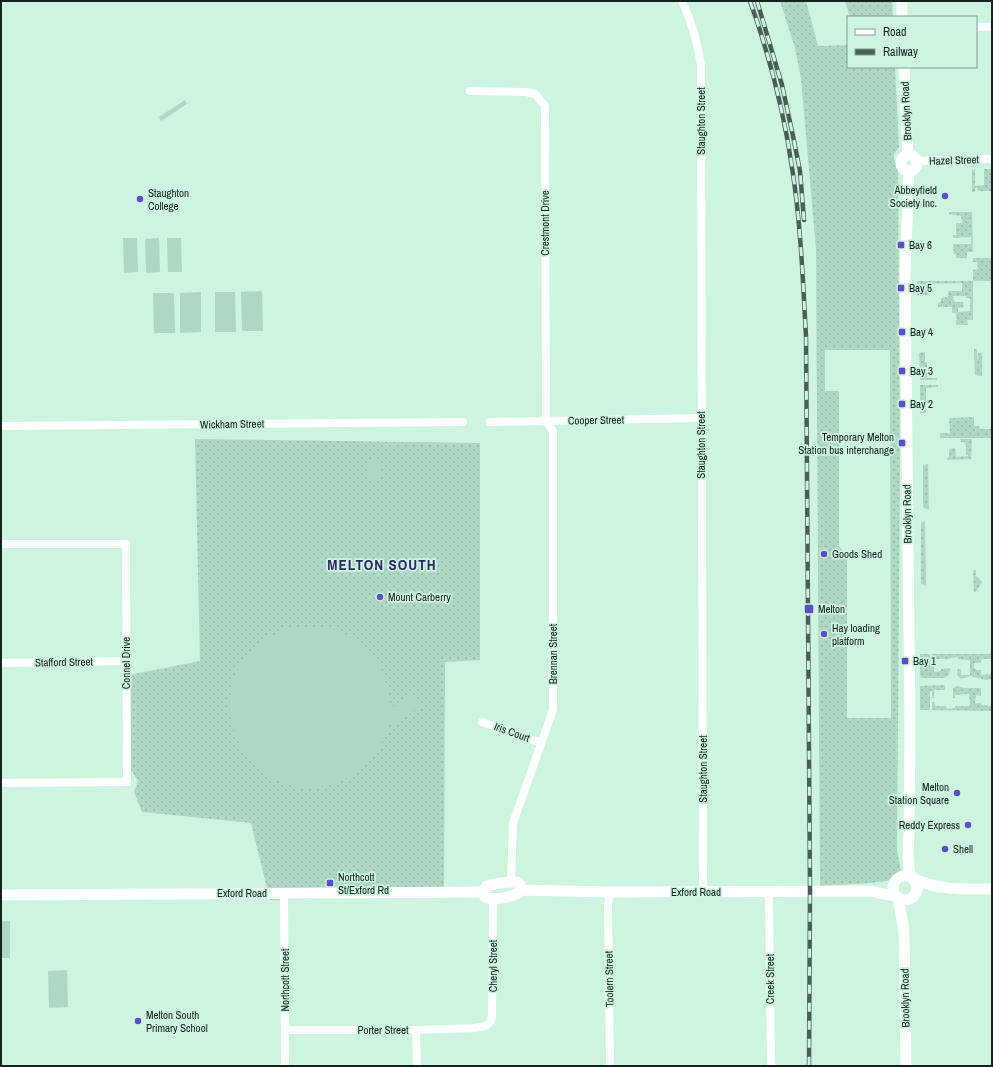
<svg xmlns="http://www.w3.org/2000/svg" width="993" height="1067" viewBox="0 0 993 1067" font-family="'Archivo Narrow',sans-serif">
<defs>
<pattern id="grass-dots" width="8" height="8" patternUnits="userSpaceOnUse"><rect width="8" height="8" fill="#aed8c3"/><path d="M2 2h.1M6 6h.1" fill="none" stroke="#95b9a7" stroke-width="1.8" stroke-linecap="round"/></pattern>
</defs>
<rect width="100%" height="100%" fill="#ccf4df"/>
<!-- grass -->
<g fill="url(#grass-dots)" fill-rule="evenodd">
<path d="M780 1H806L818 46 848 45V67H895L899 148C892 154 892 160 898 166L900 469 897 851 901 871 892 880 871 883 820 886 816 249 801 79 795 48ZM825 350H890L891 718H847V557L839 546V391H825Z"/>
<polygon points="845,1 892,1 893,17 850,17"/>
<polygon points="975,169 975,186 984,185 984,169 992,169 992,191 978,191 977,188 975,188 975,192 972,192 972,170"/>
<polygon points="949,212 972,212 973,252 967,252 967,258 956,258 956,254 954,254 953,244 971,244 971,237 953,238 953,235 956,235 956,223 962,223 961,216 949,214"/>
<path d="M973 258H992V281H973V320H967L968 325H956V320H957V318H956V313H952V307H938V303L941 302V298L948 297V291H962V283L928 284V295H917V281H973V270L978 269 977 262H973ZM953 296H966V298H970V311L958 312V308L963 307V302H954Z"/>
<polygon points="974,349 977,349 977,366 978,353 982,353 982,376 975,375"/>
<polygon points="925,352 925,362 927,362 927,378 937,378 937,380 920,380 919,353"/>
<polygon points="920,385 938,385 938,387 926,388 926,413 920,413"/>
<polygon points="974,417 974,426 979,426 980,429 991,429 992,438 940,438 940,433 950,433 949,418"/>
<polygon points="195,439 480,443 480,660 445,662 444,895 270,900 251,823 142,812 134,792 138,781 131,770 129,675 200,661"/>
<polygon points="960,439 972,439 971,459 947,460 947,458 949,457 949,449 955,448 956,457 968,456 966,454 966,446 964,442 961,442"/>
<polygon points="928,464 929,510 923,507 923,465"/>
<polygon points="925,521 926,586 921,584 921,523"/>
<polygon points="973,570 976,570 976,576 982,582 976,592 974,592"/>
<polygon points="920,654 930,654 930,666 932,666 932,654 992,654 992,659 981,659 981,663 974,663 974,668 975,668 976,670 981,670 981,675 991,674 991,668 992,668 992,678 987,680 970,676 961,679 957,675 958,669 961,669 961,675 970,675 970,660 958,659 958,657 950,658 950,659 934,659 934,672 941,671 941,669 950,668 949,675 944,678 921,678 920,674"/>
<polygon points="945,685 945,690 934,690 934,698 932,698 932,691 930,691 930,710 920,710 920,686"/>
<polygon points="957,686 965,688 981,688 981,696 976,695 975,703 981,703 981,705 992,706 992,711 932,710 932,702 934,702 935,706 946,706 947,709 955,708 955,706 970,706 969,694 955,695 955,698 953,698 953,688"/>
</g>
<!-- garden -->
<g fill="#aed8c3">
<polygon points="185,100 187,104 161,121 159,117"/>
<polygon points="123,238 137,238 138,272 124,273"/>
<polygon points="159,238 160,272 146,273 145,239"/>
<polygon points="167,238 181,238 182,272 168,272"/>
<polygon points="262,291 263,331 242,331 241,292"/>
<polygon points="201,292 201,332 180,333 180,293"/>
<polygon points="215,292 235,292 236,332 215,332"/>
<polygon points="153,293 174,293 175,333 154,333"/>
<polygon points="381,460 382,478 368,479 367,461"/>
<path d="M320 626 344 633 365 648 382 670 390 697V709L412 692 421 705 393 727 389 720V725C385 733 383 743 378 750 376 754 373 757 370 759 356 774 341 783 321 786 315 787 308 789 303 788 232 778 203 689 260 644 270 636 283 629 295 627 303 626 312 627 320 626Z"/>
<rect x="1" y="921" width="9" height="37"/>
<polygon points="67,970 68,1007 49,1008 48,971"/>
</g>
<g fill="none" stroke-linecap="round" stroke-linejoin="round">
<!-- street -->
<g stroke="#fff" stroke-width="8">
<path d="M682 1C692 23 698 42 701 66L703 892"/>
<polyline points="976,27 992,27"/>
<polyline points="470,91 526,92 535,94 545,106 546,421 553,431 553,710 513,823 511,882"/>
<polyline points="917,161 992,159"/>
<polyline points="490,422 701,418"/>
<polyline points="1,426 463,422"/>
<polyline points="1,544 126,544 127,782 1,783"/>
<polyline points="1,663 126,661"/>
<polyline points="482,722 541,743"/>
<polyline points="610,892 608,905 610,1066"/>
<polyline points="769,892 771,1066"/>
<polyline points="284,893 285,1066"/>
<polyline points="285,1030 416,1030 474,1028 486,1026 491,1021 492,1016 493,899"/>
<polyline points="416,1030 417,1066"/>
</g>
<!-- secondary -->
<g stroke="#fff" stroke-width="11">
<polyline points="902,1 902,17"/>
<polyline points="904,67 908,155"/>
<circle cx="909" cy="163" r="8"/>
<polyline points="909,171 905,273 910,724 909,832 908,857 910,877"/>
<circle cx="905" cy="888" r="12"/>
<path d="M913 878C938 891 965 889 992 889"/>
<path d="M521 890C521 887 521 884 517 882 512 881 492 884 487 886L483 892 485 897C491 901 518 897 521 890L610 892 870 891 897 897"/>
<polyline points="1,895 483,892"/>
<polyline points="898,898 904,931 906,1066"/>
</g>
<!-- rail casing -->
<g stroke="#495f53" stroke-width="4.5">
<g id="rail">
<path d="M750 1C770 57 785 116 793 174 801 228 803 283 806 337L810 890 809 1066"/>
<polyline points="757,1 782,85 793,136 800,171 804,220"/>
</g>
</g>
<!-- rail -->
<use href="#rail" stroke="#ccf4df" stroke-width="3" stroke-dasharray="9" stroke-linecap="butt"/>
</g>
<!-- markers -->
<g fill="#5d4ec7" stroke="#ccf4df" stroke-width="1.5">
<circle cx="945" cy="196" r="4"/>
<circle cx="140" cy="199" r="4"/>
<rect x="897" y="241" width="8" height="8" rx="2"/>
<rect x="897" y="284" width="8" height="8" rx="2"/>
<rect x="898" y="328" width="8" height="8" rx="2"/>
<rect x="898" y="367" width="8" height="8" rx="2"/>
<rect x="898" y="400" width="8" height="8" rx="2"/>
<rect x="898" y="439" width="8" height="8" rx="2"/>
<circle cx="824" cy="554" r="4"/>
<circle cx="380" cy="597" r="4"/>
<rect x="804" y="604" width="10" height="10" rx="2"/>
<circle cx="824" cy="634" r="4"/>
<rect x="901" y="657" width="8" height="8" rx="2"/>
<circle cx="957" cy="793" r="4"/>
<circle cx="968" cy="825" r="4"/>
<circle cx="945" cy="849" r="4"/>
<rect x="326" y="879" width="8" height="8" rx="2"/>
<circle cx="138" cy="1021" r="4"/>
</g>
<g text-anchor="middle" stroke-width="3.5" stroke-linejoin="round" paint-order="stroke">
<!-- street labels -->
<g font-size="11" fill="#14231b" stroke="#ccf4df">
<text transform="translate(906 111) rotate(-93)" y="4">Brooklyn Road</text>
<text transform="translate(701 121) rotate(-90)" y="4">Staughton Street</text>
<text transform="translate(954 160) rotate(-2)" y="4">Hazel Street</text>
<text transform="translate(545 223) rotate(-90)" y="4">Crestmont Drive</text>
<text transform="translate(596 420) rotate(-1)" y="4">Cooper Street</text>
<text transform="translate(232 424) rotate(-1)" y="4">Wickham Street</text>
<text transform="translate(701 445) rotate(-90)" y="4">Staughton Street</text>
<text transform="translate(907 514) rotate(-91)" y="4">Brooklyn Road</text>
<text transform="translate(553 654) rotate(-90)" y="4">Brennan Street</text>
<text transform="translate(64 662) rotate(-1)" y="4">Stafford Street</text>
<text transform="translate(126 663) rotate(-90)" y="4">Connel Drive</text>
<text transform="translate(512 732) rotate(20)" y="4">Iris Court</text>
<text transform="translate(703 769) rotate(-90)" y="4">Staughton Street</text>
<text x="696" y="896">Exford Road</text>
<text x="242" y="897">Exford Road</text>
<text transform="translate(493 966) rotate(-90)" y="4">Cheryl Street</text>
<text transform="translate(609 979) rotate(-91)" y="4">Toolern Street</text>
<text transform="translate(770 979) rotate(-90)" y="4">Creek Street</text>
<text transform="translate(285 980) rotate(-90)" y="4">Northcott Street</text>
<text transform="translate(905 998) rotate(-91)" y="4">Brooklyn Road</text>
<text x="383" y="1034">Porter Street</text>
</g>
<!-- poi labels -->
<g font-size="11" fill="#14231b" stroke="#ccf4df" text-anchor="start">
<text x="937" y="194" text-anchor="end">Abbeyfield<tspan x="937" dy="13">Society Inc.</tspan></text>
<text x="148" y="197">Staughton<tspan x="148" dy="13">College</tspan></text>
<text x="909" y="249">Bay 6</text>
<text x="909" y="292">Bay 5</text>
<text x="910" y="336">Bay 4</text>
<text x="910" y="375">Bay 3</text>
<text x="910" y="408">Bay 2</text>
<text x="894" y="441" text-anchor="end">Temporary Melton<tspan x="894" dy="13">Station bus interchange</tspan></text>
<text x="832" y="558">Goods Shed</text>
<text x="388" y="601">Mount Carberry</text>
<text x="818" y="613">Melton</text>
<text x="832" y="632">Hay loading<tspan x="832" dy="13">platform</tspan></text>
<text x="913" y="665">Bay 1</text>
<text x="949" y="791" text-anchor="end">Melton<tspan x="949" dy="13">Station Square</tspan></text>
<text x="960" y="829" text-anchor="end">Reddy Express</text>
<text x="953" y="853">Shell</text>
<text x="338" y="881">Northcott<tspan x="338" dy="13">St/Exford Rd</tspan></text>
<text x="146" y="1019">Melton South<tspan x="146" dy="13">Primary School</tspan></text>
</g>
<!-- district labels -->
<g font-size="15" font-weight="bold" letter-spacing="1" fill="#2f2a65" stroke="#ccf4df">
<text x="382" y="570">MELTON SOUTH</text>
</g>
</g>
<!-- border -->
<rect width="993" height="1067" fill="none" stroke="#14231b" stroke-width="4"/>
<!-- legend -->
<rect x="847" y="16" width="130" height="52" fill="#ccf4df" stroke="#82a091"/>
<rect x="855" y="29" width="20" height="6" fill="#ffffff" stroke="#82a091"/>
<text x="883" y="36" font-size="12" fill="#14231b">Road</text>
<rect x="855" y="49" width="20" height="6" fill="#495f53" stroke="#82a091"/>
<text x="883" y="56" font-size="12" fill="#14231b">Railway</text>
</svg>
